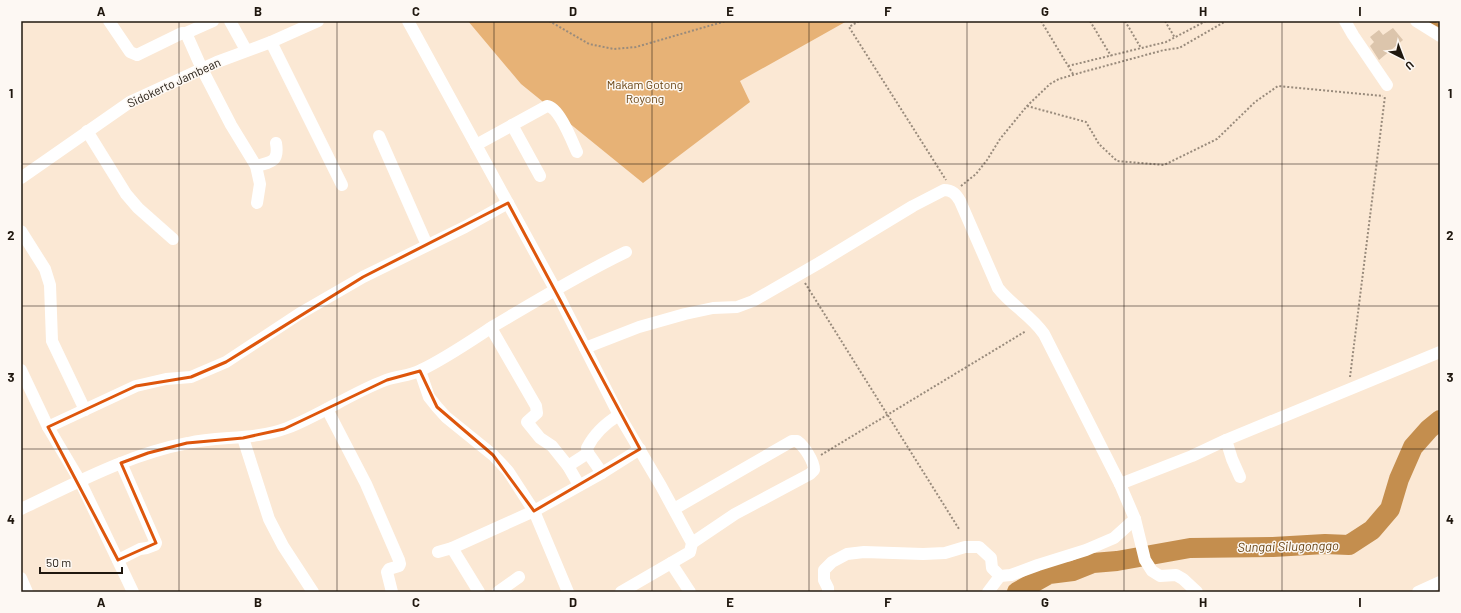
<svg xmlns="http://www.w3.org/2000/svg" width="1461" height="613" viewBox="0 0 1461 613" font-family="Barlow,sans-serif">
<rect width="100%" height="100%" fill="#fbe8d4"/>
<!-- green -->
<polygon fill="#e7b276" points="468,21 847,21 740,81 750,102 643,183 521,84"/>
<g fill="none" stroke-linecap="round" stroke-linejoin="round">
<!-- stream -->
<polyline stroke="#c48e4e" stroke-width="3.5" points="1430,21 1440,26"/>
<!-- river -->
<polyline stroke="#c48e4e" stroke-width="20" points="1017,592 1049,574 1073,571 1093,563 1117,561 1190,548 1273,547 1325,544 1349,545 1372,530 1390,509 1399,479 1413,447 1429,429 1440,420"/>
</g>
<!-- building -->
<polygon fill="#dcc5ac" points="1393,28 1403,40 1379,60 1370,46 1374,42 1370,37 1379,30 1383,35"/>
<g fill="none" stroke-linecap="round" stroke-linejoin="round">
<!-- path -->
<g stroke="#998b7c" stroke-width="2" stroke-dasharray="2 2" stroke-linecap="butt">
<polyline points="549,21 589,44 614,49 636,47 726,21"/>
<polyline points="859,21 849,27 946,180"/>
<polyline points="1041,21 1073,74"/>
<polyline points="1090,21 1111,56"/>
<polyline points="1125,21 1141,48"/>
<polyline points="1165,21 1175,38"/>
<polyline points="1068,66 1166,42 1206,21"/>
<polyline points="1027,106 1086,122 1099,144 1117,161 1164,165 1217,139 1255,102 1278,86 1383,96"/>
<polyline points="961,186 976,174 987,160 1000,139 1027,106 1050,84 1059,79 1083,72 1164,50 1179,48 1226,21"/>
<polyline points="805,283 959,529"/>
<polyline points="1350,377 1385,96"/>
<polyline points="821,455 1026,331"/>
</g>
<!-- minor -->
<g stroke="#fff" stroke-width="12">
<polyline points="109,21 130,52 137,55 182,33 186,33 202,69 231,125 256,166 260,184 257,203"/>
<polyline points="230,21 246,50"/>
<polyline points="408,21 555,289 619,415 661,486 692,543 690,552 621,592"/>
<polyline points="1345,21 1353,35 1387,85"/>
<polyline points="1416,21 1440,36"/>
<polyline points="186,33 213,21"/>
<polyline points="271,42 342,185"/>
<polyline points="512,125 540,176"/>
<polyline points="87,131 126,194 138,208 173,239"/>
<polyline points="379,136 427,245"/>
<path d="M476 145 547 106C559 107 572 141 577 152"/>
<path d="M256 166C273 162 279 161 276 143"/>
<polyline points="21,178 130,102 217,62 271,42 318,21"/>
<polyline points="21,231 45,269 50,285 52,341 85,410"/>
<polyline points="491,328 536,406 537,413 527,422 540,438 552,446 568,466 579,485"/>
<path d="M585 348 639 327 685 314 713 308 737 307 753 301 819 263 913 206 944 190C952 190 956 194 960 201L998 288C1012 306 1031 315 1044 334L1120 484 1135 519 1145 560 1152 571 1160 576 1176 575 1183 579 1197 592"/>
<polyline points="21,370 48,427 80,481 133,592"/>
<polyline points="420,371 429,397 437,407 446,417 493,455 508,471 534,511 568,592"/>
<polyline points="327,409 366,484 399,560 400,564 399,566 389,569 387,572 392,592"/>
<polyline points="48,427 136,386 166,379 191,377 226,362 299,314 363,277 465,227 508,203"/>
<polyline points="243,438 269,519 283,546 313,592"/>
<polyline points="1226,440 1440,352"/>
<polyline points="588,453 602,473"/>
<path d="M568 466 588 453 587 448C594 434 606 423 619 415"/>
<polyline points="1120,484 1192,456 1226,440 1232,459 1240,477"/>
<path d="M21 509C74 484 129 454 188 443 221 436 255 440 287 428 321 415 351 393 386 380 397 376 410 376 421 370 446 358 469 342 492 327 536 301 580 274 626 252"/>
<path d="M674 509 792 441H797C804 446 814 461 814 470L810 474 735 514 692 543"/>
<polyline points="452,548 479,592"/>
<polyline points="438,552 452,548 534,511 602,473 640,449"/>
<polyline points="118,560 140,549 147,548 155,545 156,543 121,463"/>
<polyline points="671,563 690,592"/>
<polyline points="21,578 27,592"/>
<polyline points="498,592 519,577"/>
<polyline points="828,592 828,588 824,580 824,570 832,562 847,554 864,552 923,554 945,553 965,547 979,547 991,558 992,568 1000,576 1011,575 1038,565 1086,550 1114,538 1135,519"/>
<polyline points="988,592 1000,576"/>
<polyline points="1418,592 1440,582"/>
</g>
</g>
<!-- marked area -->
<path fill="none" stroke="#de560c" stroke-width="3" stroke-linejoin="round" d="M508 203 640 449 534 511 493 455 437 407 420 371 387 380 284 429 243 438 187 443 148 453 121 463 156 543 118 560 48 427 136 386 191 377 226 362 363 277Z"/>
<!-- grid -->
<path fill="none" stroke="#20180f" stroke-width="1" stroke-opacity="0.55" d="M179 21V592M337 21V592M494 21V592M652 21V592M809 21V592M967 21V592M1124 21V592M1282 21V592M21 164H1440M21 306H1440M21 449H1440"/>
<g text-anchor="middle" stroke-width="3" stroke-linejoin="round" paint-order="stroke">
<!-- street labels -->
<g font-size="12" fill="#20180f" stroke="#fdf8f3">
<text transform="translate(174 83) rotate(-25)" y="4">Sidokerto Jambean</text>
</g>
<!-- park labels -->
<g font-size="12" fill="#6a4514" stroke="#fdf8f3">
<text x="645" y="89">Makam Gotong<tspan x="645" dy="14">Royong</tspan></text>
</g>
<!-- water labels -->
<g font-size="13" font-style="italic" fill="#6b4615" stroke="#fdf8f3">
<text transform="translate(1288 546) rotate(-1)" y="5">Sungai Silugonggo</text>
</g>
</g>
<!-- border -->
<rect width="1461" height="613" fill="none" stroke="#fdf8f3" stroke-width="44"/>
<!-- north arrow -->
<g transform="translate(1403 58) rotate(138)" stroke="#fdf8f3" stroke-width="3" paint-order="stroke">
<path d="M0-3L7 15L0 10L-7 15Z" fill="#20180f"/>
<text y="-6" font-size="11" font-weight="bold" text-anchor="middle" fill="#20180f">U</text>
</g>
<!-- scale -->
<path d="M40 567v6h82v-6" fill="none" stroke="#20180f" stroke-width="2"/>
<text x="46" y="567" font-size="12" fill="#20180f" stroke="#fdf8f3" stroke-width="3" paint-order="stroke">50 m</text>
<rect x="22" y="22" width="1417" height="569" fill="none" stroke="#20180f" stroke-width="1.5"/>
<g font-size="13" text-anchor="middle" font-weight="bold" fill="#20180f">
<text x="101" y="16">A</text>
<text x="258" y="16">B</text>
<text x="416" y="16">C</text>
<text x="573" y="16">D</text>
<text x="730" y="16">E</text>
<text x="888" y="16">F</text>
<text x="1045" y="16">G</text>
<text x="1203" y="16">H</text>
<text x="1360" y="16">I</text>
<text x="11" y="98">1</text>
<text x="1450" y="98">1</text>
<text x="11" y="240">2</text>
<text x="1450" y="240">2</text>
<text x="11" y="382">3</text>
<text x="1450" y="382">3</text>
<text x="11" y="524">4</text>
<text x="1450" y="524">4</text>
<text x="101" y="607">A</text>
<text x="258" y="607">B</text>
<text x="416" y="607">C</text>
<text x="573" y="607">D</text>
<text x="730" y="607">E</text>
<text x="888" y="607">F</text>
<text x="1045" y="607">G</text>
<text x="1203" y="607">H</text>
<text x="1360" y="607">I</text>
</g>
</svg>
